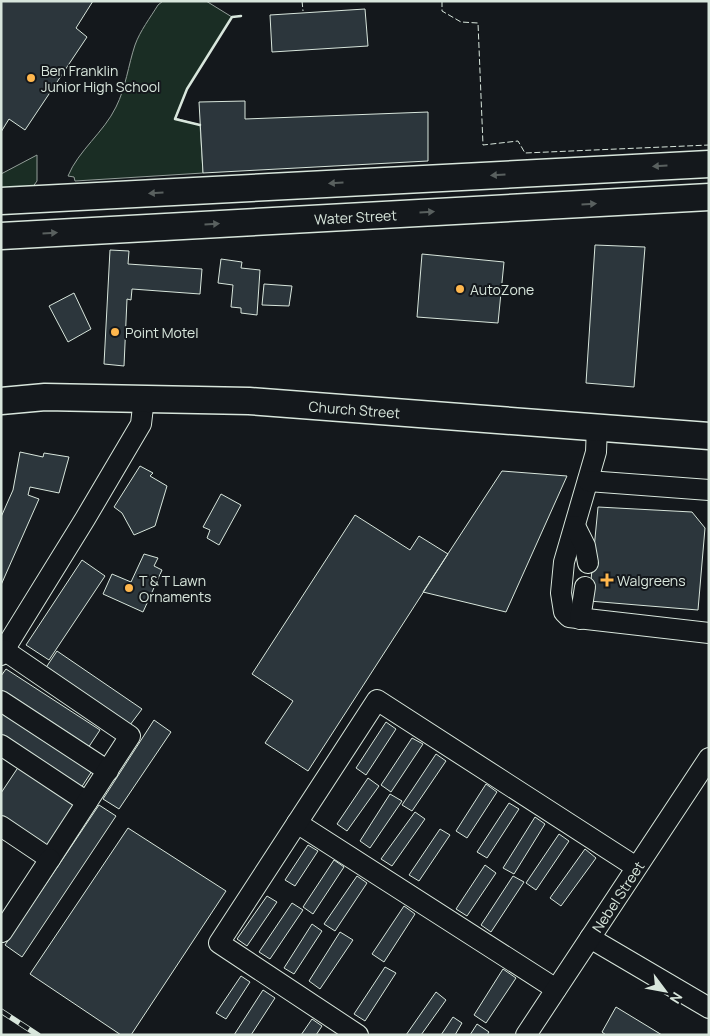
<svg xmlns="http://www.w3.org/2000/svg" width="710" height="1036" font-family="Manrope,sans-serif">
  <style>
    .green { fill: #1a2d24; stroke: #939e99 }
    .building { fill: #2c363c; stroke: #d8e6dc }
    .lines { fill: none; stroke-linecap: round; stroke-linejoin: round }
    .minor-casing { stroke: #d8e6dc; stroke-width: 22 }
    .major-casing { stroke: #d8e6dc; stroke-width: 29 }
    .minor { stroke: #14181c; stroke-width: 20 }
    .major { stroke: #14181c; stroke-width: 26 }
    .rail-casing { stroke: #d8e6dc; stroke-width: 5.5 }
    .rail { stroke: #14181c; stroke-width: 4; stroke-dasharray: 11; stroke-linecap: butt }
    .fence { stroke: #d8e6dc; stroke-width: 1; stroke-dasharray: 6 2.5; stroke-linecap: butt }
    .wall { stroke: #d8e6dc; stroke-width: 2.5 }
    .oneway { fill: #59605f }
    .poi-dot { fill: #ffb74d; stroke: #14181c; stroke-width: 2 }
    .labels { text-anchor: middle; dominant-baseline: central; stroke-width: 4; stroke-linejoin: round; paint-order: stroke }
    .poi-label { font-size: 14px; fill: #d8e6dc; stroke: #14181c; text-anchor: start }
    .street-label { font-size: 14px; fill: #d8e6dc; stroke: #14181c }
  </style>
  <rect width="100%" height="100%" fill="#14181c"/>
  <!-- green -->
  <path class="green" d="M163 1H206L232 17 187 89 175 118 200 125 203 173 75 181 74 177 68 176C78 151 104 132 116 107 126 87 128 66 135 45 140 31 150 18 158 5Z
    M37 155V181L32 188 1 191V174Z"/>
  <!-- building -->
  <path class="building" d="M1 1H93L76 28 87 37 25 130 9 119 1 132Z
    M365 9 368 46 272 52 270 15Z
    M245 101V119L428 112V161L203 173 199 102Z
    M595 245 645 247 634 387 586 383Z
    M110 250 129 251 128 264 202 269 200 294 132 289 131 300 127 299 124 366 104 364Z
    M422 254 504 262 498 323 417 317Z
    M221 259 242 262 241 268 260 270 257 315 241 313V308L231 307 233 285 218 283Z
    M264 284 292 286 289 306 262 305Z
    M74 293 91 329 68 342 49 306Z
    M20 452 43 457 44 453 69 457 59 493 30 487 28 495 39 499 1 585V517L13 490Z
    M140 466 153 473 150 476 167 486 155 526 134 535 122 513 114 507Z
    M502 471 567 476 506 612 423 592Z
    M221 494 241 505 219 545 207 538 210 530 203 527Z
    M598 507 692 512 705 528 698 610 589 601Z
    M355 515 410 550 419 536 448 554 308 771 265 743 293 701 252 674Z
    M144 554 158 558 154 566 162 570 143 612 103 594 112 574 131 582Z
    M82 560 105 576 49 660 26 645Z
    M57 651 142 709 130 725 45 669Z
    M6 669 100 730 88 748 1 690V676Z
    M1 710 92 771 81 788 1 735Z
    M154 720 171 732 119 809 103 799Z
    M386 722 396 729 366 775 356 768Z
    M412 738 423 744 391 792 381 785Z
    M436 754 446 761 412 811 402 805Z
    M19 766 75 803 47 846 1 816V793Z
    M368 778 379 786 347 831 337 824Z
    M486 784 497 792 467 838 456 831Z
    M390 794 402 801 370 848 360 841Z
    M509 803 519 809 487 858 477 852Z
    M99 805 116 816 22 957 5 945Z
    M415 812 425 819 392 866 381 859Z
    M535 817 545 824 514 874 503 868Z
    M128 828 226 891 131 1035H121L30 974Z
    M440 829 450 835 419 881 409 875Z
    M559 834 569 841 536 890 526 883Z
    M308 845 318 851 295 886 285 880Z
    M585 849 596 858 561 906 550 898Z
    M334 860 344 867 313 914 303 907Z
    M485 865 496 873 467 916 456 909Z
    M357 876 367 883 335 931 324 924Z
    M513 876 524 882 491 932 481 925Z
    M267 896 277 902 247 946 237 939Z
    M292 903 303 910 270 959 259 952Z
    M404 906 415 914 384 962 372 954Z
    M312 924 322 931 294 974 284 968Z
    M340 932 353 940 320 989 309 981Z
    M385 967 396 973 365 1021 354 1014Z
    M503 969 516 978 486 1023 474 1015Z
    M241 976 250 982 226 1019 216 1013Z
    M263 990 275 998 251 1035H234Z
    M436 992 446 1000 421 1035H406Z
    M616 1007 662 1035H606L602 1032Z
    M453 1017 462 1023 455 1035H441Z
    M312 1019 322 1026 316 1035H301Z
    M477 1024 489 1032 487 1035H470Z"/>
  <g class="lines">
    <!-- minor casing -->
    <g class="minor-casing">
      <g id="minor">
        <path d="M597 427 596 452 564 562 561 593 564 612 569 617 709 633"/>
        <path d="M588 481 709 490"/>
        <path d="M575 526 585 546 588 563"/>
        <path d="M580 619 585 587"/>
        <path d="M1 655 85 519 141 424 144 398"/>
        <path d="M1 701 108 771"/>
        <path d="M1 745 87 802"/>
        <path d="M297 823 556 989"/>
        <path d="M1 826 50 859 130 736 4 650"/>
        <path d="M2 932 50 859"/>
        <path d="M590 938 709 1008"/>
        <path d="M358 1035 219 943 377 700 636 867"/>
        <path id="s1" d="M526 1035 709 758"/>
      </g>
    </g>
    <!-- major casing -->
    <g class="major-casing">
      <g id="major">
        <path d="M1 201 709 164"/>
        <path id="s2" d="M1 236 709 197"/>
        <path id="s3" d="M1 401 45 397 249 401 709 436"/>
      </g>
    </g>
    <!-- minor -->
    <use href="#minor" class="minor"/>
    <!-- major -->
    <use href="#major" class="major"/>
    <!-- rail casing -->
    <g class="rail-casing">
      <path id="rail" d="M1 1011 38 1035"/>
    </g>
    <!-- rail -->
    <use href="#rail" class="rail"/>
    <!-- fence -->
    <path class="fence" d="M302 1 303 11
      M442 1V11L461 22 478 23 483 145 518 141 525 153 709 145"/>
    <!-- wall -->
    <path class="wall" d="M200 125 175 119 187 89 232 17 241 16"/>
  </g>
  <!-- one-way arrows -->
  <defs><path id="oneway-solid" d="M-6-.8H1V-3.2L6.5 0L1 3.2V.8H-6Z" transform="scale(1.25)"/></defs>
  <g class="oneway">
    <use href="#oneway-solid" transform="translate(660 166) rotate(177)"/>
    <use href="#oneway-solid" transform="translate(498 175) rotate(177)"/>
    <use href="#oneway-solid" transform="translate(336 183) rotate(177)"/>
    <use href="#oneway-solid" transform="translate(156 193) rotate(177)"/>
    <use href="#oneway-solid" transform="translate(589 204) rotate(-3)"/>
    <use href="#oneway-solid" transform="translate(427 212) rotate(-3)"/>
    <use href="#oneway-solid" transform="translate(212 224) rotate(-3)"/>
    <use href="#oneway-solid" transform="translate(50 233) rotate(-3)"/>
  </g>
  <!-- markers -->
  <g class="poi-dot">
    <circle cx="31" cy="78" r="5"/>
    <circle cx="460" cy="289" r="5"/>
    <circle cx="115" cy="332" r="5"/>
    <path d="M604.5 572.5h5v5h5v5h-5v5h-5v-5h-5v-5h5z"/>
    <circle cx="129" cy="588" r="5"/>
  </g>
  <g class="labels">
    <!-- poi labels -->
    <g class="poi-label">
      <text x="41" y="70">Ben Franklin<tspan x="41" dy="16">Junior High School</tspan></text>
      <text x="470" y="289">AutoZone</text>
      <text x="125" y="332">Point Motel</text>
      <text x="139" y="580">T &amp; T Lawn<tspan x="139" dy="16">Ornaments</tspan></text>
      <text x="617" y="580">Walgreens</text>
    </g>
    <!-- street labels -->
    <g class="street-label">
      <text stroke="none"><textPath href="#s2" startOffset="355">Water Street</textPath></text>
      <text stroke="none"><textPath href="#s3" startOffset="354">Church Street</textPath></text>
      <text stroke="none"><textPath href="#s1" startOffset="166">Nebel Street</textPath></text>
    </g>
  </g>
  <!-- border -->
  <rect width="710" height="1036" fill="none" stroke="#d8e6dc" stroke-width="5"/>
  <!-- north arrow -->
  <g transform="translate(665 991) rotate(122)" stroke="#14181c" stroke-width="4" paint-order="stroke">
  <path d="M0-4L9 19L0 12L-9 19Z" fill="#d8e6dc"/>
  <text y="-8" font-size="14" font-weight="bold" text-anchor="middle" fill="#d8e6dc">N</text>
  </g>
</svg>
